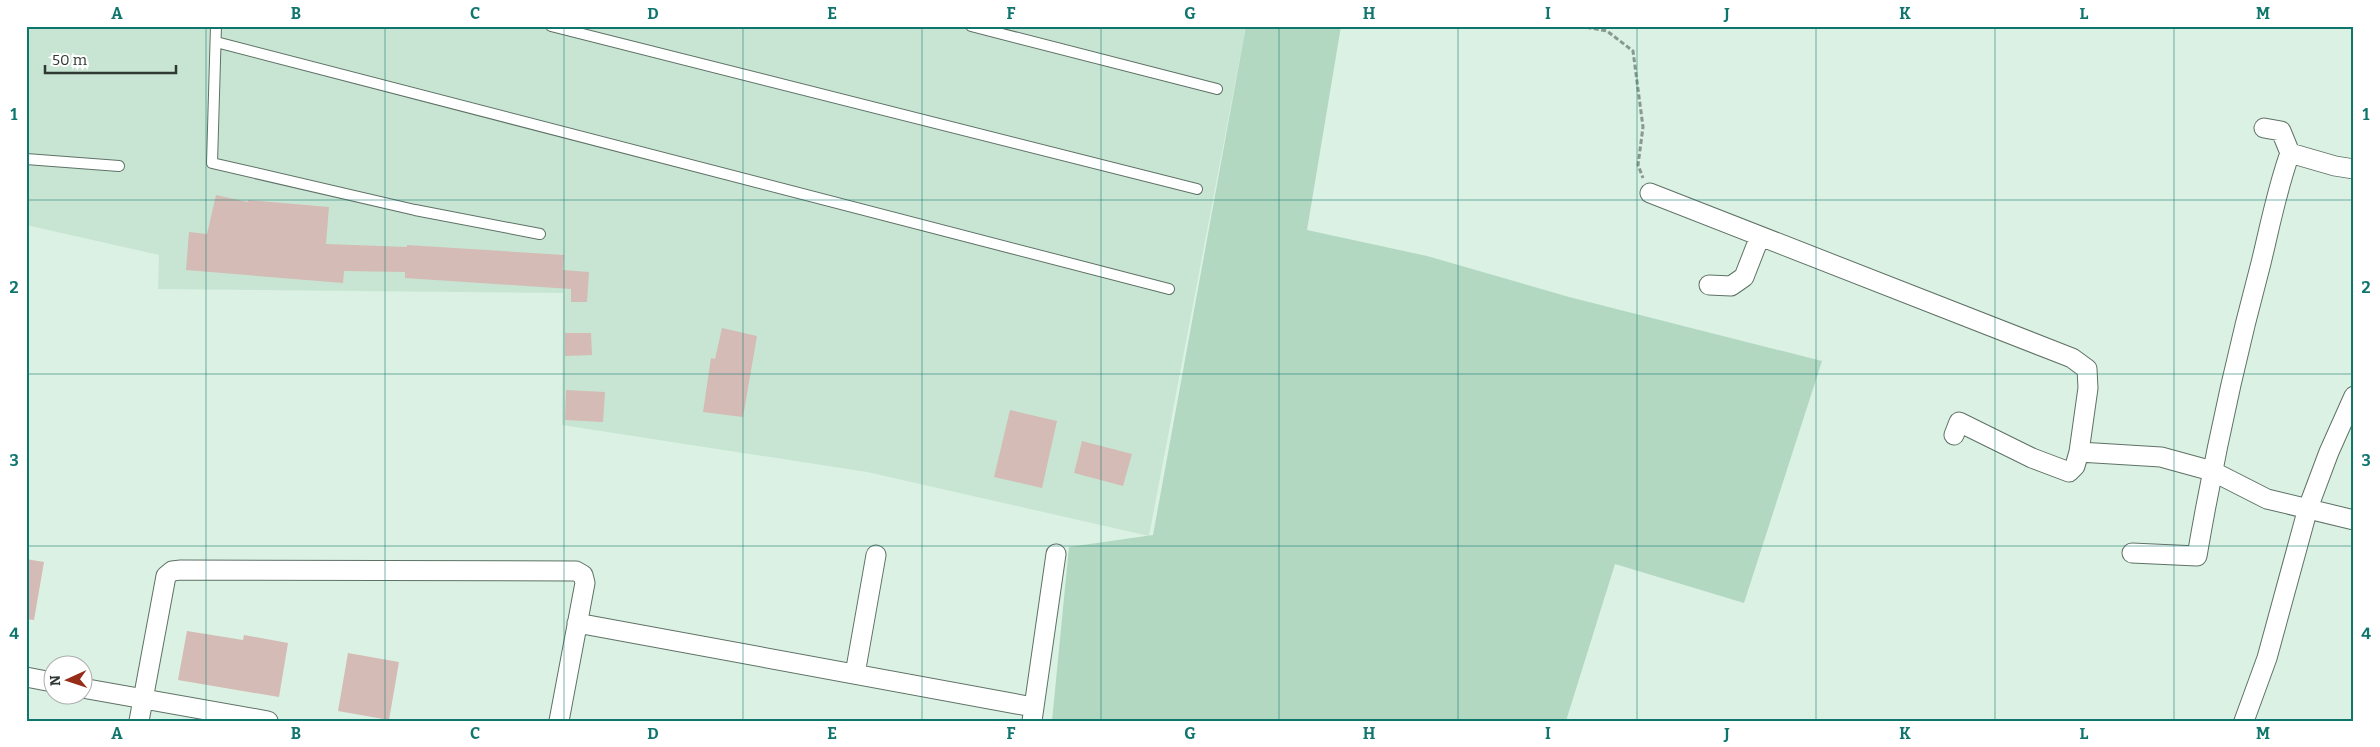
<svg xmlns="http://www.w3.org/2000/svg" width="2380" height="747" font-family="Bitter,serif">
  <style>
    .built { fill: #c8e5d3 }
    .green { fill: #b2d8c1 }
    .building { fill: #d4bbb5 }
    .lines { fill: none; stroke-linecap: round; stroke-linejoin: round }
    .lane-casing { stroke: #5e7266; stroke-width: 12 }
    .street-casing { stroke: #5e7266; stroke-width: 21 }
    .path { stroke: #89998f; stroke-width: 3; stroke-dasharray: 5 2.5; stroke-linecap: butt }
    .lane { stroke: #fff; stroke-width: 10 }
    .street { stroke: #fff; stroke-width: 19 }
    .grid { fill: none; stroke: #0f766e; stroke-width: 1; stroke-opacity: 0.55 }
    .neatline { fill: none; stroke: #0f766e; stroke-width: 2 }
    .grid-label { font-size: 16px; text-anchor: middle; font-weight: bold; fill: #0f766e }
  </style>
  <rect width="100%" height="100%" fill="#dbf1e3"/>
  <!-- built -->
  <path class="built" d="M26 26H1246L1149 536 867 472 562 425 563 293 158 289 159 255 26 225Z"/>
  <!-- green -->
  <path class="green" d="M1246 26H1341L1307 230 1427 256 1569 297 1822 361 1744 603 1615 564 1566 721H1052L1069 547 1153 535Z"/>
  <!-- building -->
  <path class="building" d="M216 195 248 202V200L329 207 326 244 407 247V245L564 255 563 270 589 272 587 302H571V289L405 278V272L344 271 343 283 186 270 189 232 207 234Z
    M722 328 757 336 743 417 703 412 711 358 715 359Z
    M565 333H591L592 355 565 356Z
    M566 390 605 392 603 422 565 420Z
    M1010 410 1057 421 1042 488 994 477Z
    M1082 441 1132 454 1123 486 1074 473Z
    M26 559 44 562 34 620 26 619Z
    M187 631 243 640 244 635 288 643 279 697 178 680Z
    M348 653 399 662 389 720 338 711Z"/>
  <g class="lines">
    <!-- lane casing -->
    <g class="lane-casing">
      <path id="lane" d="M216 26 212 163 415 210 540 234
        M551 26 1197 189
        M971 26 1217 89
        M216 42 1169 289
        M26 159 119 166"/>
    </g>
    <!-- street casing -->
    <g class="street-casing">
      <path id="street" d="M2264 128 2281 131 2290 153
        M1650 193 2072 358 2087 369 2088 388 2079 452 2161 457 2212 471 2267 499 2354 520
        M1709 285 1731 286 1744 277 1760 236
        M1954 435 1959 422 2032 458 2069 472 2075 466 2079 452
        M2132 553 2197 556C2214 457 2235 360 2261 263 2270 226 2277 189 2290 153L2335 166 2354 169
        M577 623 1033 707
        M855 674 876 555
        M26 677 52 682
        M82 688 268 721
        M139 721 166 576 172 571 181 570 576 571 583 575 585 583 559 721
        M1032 721 1056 554
        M2244 721 2267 658 2308 508 2329 452 2354 396"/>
    </g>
    <!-- path -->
    <path class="path" d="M1579 26 1607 31 1633 51 1643 127 1638 165 1643 178"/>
    <!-- lane -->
    <use href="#lane" class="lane"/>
    <!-- street -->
    <use href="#street" class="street"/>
  </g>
  <!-- grid -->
  <path class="grid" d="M206 26V721M385 26V721M564 26V721M743 26V721M922 26V721M1101 26V721M1279 26V721M1458 26V721M1637 26V721M1816 26V721M1995 26V721M2174 26V721M26 200H2354M26 374H2354M26 546H2354"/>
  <!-- border -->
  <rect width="2380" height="747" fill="none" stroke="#ffffff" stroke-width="55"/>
  <!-- north arrow -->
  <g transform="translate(68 680) rotate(267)"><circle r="24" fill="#ffffff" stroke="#acafad"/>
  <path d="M0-4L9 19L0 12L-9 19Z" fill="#962d18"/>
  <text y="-8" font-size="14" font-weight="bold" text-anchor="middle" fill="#2f3832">N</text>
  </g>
  <!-- scale -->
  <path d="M45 65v8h131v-8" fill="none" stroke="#2f3832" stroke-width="2.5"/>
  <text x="52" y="65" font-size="15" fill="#2f3832" stroke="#ffffff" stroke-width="4" paint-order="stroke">50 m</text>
  <rect x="28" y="28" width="2324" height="692" class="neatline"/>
  <g class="grid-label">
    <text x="117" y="19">A</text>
    <text x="296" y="19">B</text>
    <text x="475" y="19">C</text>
    <text x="653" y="19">D</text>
    <text x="832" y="19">E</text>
    <text x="1011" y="19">F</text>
    <text x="1190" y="19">G</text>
    <text x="1369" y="19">H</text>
    <text x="1548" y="19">I</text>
    <text x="1727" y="19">J</text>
    <text x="1905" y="19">K</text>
    <text x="2084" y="19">L</text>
    <text x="2263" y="19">M</text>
    <text x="14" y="120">1</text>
    <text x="2366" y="120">1</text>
    <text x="14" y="293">2</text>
    <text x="2366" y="293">2</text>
    <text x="14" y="466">3</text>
    <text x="2366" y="466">3</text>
    <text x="14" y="639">4</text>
    <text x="2366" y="639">4</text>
    <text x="117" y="739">A</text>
    <text x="296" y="739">B</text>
    <text x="475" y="739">C</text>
    <text x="653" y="739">D</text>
    <text x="832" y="739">E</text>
    <text x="1011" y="739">F</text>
    <text x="1190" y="739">G</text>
    <text x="1369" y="739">H</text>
    <text x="1548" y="739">I</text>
    <text x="1727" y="739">J</text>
    <text x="1905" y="739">K</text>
    <text x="2084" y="739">L</text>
    <text x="2263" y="739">M</text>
  </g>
</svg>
